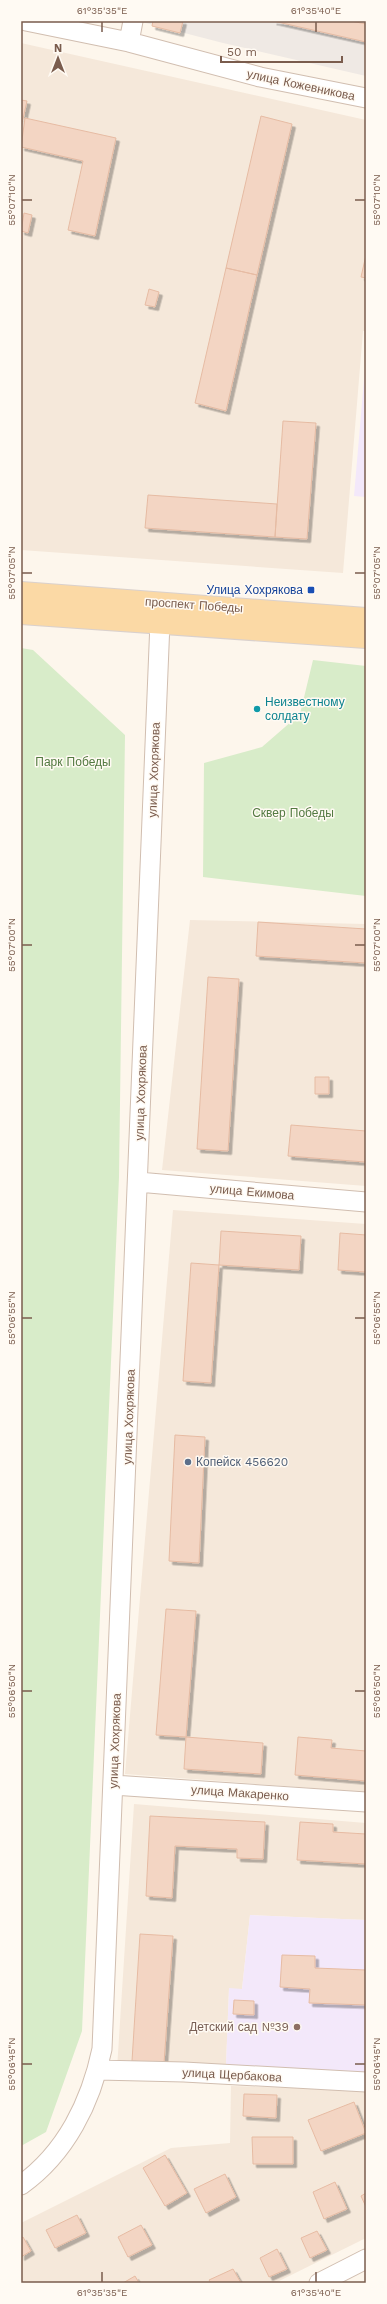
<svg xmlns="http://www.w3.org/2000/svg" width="387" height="2304" font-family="'Work Sans',sans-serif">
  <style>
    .residential { fill: #f5e8da }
    .industrial { fill: #efe9e4 }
    .education { fill: #f3e8fa }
    .green { fill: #d8ecc9 }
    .building { fill: #f3d5c3; stroke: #e6bba3; filter: url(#shadow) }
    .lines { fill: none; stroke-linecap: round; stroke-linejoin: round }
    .minor-casing { stroke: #d1beb0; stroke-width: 21 }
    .major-casing { stroke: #dad1cd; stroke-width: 24 }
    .minor { stroke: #fff; stroke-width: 19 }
    .major { stroke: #fbd9a5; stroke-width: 22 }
    .ticks { fill: none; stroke: #7a5c4d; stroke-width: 1.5 }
    .transit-dot { fill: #1a4fb4; stroke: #fffaf3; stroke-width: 1.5 }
    .culture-dot { fill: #0f9aa8; stroke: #fffaf3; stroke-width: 1.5 }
    .service-dot { fill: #5c6f8a; stroke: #fffaf3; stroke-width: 1.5 }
    .education-dot { fill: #8d6e63; stroke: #fffaf3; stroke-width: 1.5 }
    .labels { text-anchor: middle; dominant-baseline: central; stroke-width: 3; stroke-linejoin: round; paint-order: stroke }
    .street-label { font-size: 12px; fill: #7a5c4d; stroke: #fffaf3 }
    .transit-label { font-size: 12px; fill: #164399; stroke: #fffaf3; text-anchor: end }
    .culture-label { font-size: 12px; fill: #0d838f; stroke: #fffaf3; text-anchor: start }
    .park-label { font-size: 12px; fill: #537a41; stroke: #fffaf3 }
    .service-label { font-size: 12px; fill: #4e5e75; stroke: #fffaf3; text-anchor: start }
    .education-label { font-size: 12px; fill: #785e54; stroke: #fffaf3; text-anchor: end }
    .neatline { fill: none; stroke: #7a5c4d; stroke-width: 1.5 }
    .ticks-label { font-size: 10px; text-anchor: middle; fill: #7a5c4d }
  </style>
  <defs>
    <filter id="shadow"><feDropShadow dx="3.5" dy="3.5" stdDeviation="0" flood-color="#0004"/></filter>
  </defs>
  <rect width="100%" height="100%" fill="#fdf6ec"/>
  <!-- residential -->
  <path class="residential" d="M21 43 366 120V331H363L343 573 21 550Z
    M190 920 366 924V1186L162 1170Z
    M173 1210 366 1224V1792L125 1774Z
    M134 1804 366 1823V1920L250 1915 242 1989H229L226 2065 117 2069Z
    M231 2086 366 2090V2238L275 2283H21V2223L171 2148 230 2143Z"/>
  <!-- industrial -->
  <path class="industrial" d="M138 21H366V76L223 43Z"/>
  <!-- education -->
  <path class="education" d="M366 356V497L354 496Z
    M250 1915 366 1920V2074L226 2065 229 1988 242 1989Z"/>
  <!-- green -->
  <path class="green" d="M21 648 33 650 125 735 119 1177 82 2031 46 2132 21 2146Z
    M313 660 366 666V896L203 877 204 763 262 747 300 714Z"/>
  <!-- building -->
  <path class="building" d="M153 21H183L180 33 152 26Z
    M273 21H351L366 24V42Z
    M21 100 27 101 21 128Z
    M261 116 292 124 257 275 226 268Z
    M25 118 116 138 95 236 68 230 83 161 21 147Z
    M24 213 32 215 28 233 21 231Z
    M366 255V278L361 277Z
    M226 268 257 275 226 411 195 403Z
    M149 289 159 292 155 307 145 305Z
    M283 421 316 423 307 539 275 537Z
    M148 495 277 504 275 537 145 528Z
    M258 922 366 929V963L256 956Z
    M208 977 239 979 228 1151 197 1149Z
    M315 1077H329V1094H315Z
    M291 1125 366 1131 365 1162 288 1156Z
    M221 1231 301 1236 299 1270 219 1265Z
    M340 1233 366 1235V1272L338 1270Z
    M191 1263 219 1265 211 1383 183 1381Z
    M175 1435 205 1437 199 1563 169 1561Z
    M166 1609 196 1611 186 1737 156 1735Z
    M186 1737 263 1743 261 1774 184 1769Z
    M298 1737 332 1740 331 1748 366 1751V1781L295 1775Z
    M150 1816 265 1822 263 1859 237 1858V1849L175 1846 172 1898 146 1896Z
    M300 1822 333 1824V1832L366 1834V1864L297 1860Z
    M140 1934 173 1936 164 2063 132 2061Z
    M282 1955 315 1956V1968L366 1970V2005L309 2003 310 1989 280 1987Z
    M234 2000 254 2001V2015L233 2014Z
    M244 2094 277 2095 276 2118 243 2116Z
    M354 2102 366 2133 321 2151 308 2120Z
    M252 2137H293V2164H253Z
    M165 2155 187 2193 165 2206 143 2168Z
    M225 2174 236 2197 206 2213 194 2189Z
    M335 2182 347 2209 324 2219 313 2192Z
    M366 2193V2207L361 2196Z
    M77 2215 86 2233 55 2248 46 2230Z
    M141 2225 152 2245 128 2257 118 2237Z
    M317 2231 327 2250 310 2258 301 2238Z
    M23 2237 31 2251 21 2257V2238Z
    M277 2249 287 2269 269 2277 260 2258Z
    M233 2269 241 2283H211L209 2280Z
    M135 2276 139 2283H123Z"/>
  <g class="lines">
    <!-- minor casing -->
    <g class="minor-casing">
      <path id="minor" d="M26 21 129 42 260 77 366 98
        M129 42 133 21
        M138 1182 366 1202
        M113 1785 366 1802
        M98 2070 184 2072 366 2082
        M21 2185C66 2153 91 2102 102 2049L160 622
        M319 2283 366 2259"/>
    </g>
    <!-- major casing -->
    <g class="major-casing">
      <path id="major" d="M21 593 366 619
        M21 613 366 637"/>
    </g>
    <!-- minor -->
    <use href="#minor" class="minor"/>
    <!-- major -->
    <use href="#major" class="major"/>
  </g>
  <!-- ticks -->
  <path class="ticks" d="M102 22V32M316 22V32M22 200H32M355 200H365M22 573H32M355 573H365M22 945H32M355 945H365M22 1318H32M355 1318H365M22 1691H32M355 1691H365M22 2064H32M355 2064H365M102 2272V2282M316 2272V2282"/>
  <!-- markers -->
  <rect class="transit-dot" x="307" y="586" width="8" height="8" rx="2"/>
  <circle class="culture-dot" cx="257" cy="709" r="4"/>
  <circle class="service-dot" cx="188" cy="1462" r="4"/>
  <circle class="education-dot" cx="297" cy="2027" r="4"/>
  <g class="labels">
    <!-- street labels -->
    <g class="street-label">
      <text transform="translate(301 85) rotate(12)">улица Кожевникова</text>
      <text transform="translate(194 605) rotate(4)">проспект Победы</text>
      <text transform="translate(154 770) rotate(-88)">улица Хохрякова</text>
      <text transform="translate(141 1093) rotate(-88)">улица Хохрякова</text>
      <text transform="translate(252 1192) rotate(5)">улица Екимова</text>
      <text transform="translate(129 1417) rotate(-88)">улица Хохрякова</text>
      <text transform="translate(115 1741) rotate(-88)">улица Хохрякова</text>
      <text transform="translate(240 1793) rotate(4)">улица Макаренко</text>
      <text transform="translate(232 2075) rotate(3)">улица Щербакова</text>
    </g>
    <!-- transit labels -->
    <g class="transit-label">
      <text x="303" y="590">Улица Хохрякова</text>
    </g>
    <!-- culture labels -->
    <g class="culture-label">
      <text x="265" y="702">Неизвестному<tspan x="265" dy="14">солдату</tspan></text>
    </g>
    <!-- park labels -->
    <g class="park-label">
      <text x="73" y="762">Парк Победы</text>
      <text x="293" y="813">Сквер Победы</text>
    </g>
    <!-- service labels -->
    <g class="service-label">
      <text x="196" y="1462">Копейск 456620</text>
    </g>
    <!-- education labels -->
    <g class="education-label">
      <text x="289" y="2027">Детский сад №39</text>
    </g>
  </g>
  <!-- border -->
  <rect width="387" height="2304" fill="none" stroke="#fffaf3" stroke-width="44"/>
  <!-- north arrow -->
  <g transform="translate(58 58)" stroke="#fffaf3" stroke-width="3" paint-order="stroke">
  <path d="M0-3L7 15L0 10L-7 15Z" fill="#7a5c4d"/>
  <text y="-6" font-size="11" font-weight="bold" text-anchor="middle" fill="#7a5c4d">N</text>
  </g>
  <!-- scale -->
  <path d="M221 56v6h121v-6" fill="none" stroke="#7a5c4d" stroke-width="2"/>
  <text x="227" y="56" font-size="12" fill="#7a5c4d" stroke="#fffaf3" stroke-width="3" paint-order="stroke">50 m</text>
  <rect x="22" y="22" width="343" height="2260" class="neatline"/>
  <g class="ticks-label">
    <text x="102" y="14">61°35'35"E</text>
    <text x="316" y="14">61°35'40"E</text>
    <text transform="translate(11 200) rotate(-90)" y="4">55°07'10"N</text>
    <text transform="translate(376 200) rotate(-90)" y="4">55°07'10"N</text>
    <text transform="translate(11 573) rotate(-90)" y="4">55°07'05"N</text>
    <text transform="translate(376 573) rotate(-90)" y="4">55°07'05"N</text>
    <text transform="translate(11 945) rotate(-90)" y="4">55°07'00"N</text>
    <text transform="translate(376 945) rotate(-90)" y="4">55°07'00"N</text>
    <text transform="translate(11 1318) rotate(-90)" y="4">55°06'55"N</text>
    <text transform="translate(376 1318) rotate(-90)" y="4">55°06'55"N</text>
    <text transform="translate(11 1691) rotate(-90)" y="4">55°06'50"N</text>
    <text transform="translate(376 1691) rotate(-90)" y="4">55°06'50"N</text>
    <text transform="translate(11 2064) rotate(-90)" y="4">55°06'45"N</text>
    <text transform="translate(376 2064) rotate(-90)" y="4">55°06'45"N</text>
    <text x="102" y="2296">61°35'35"E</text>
    <text x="316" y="2296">61°35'40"E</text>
  </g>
</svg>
